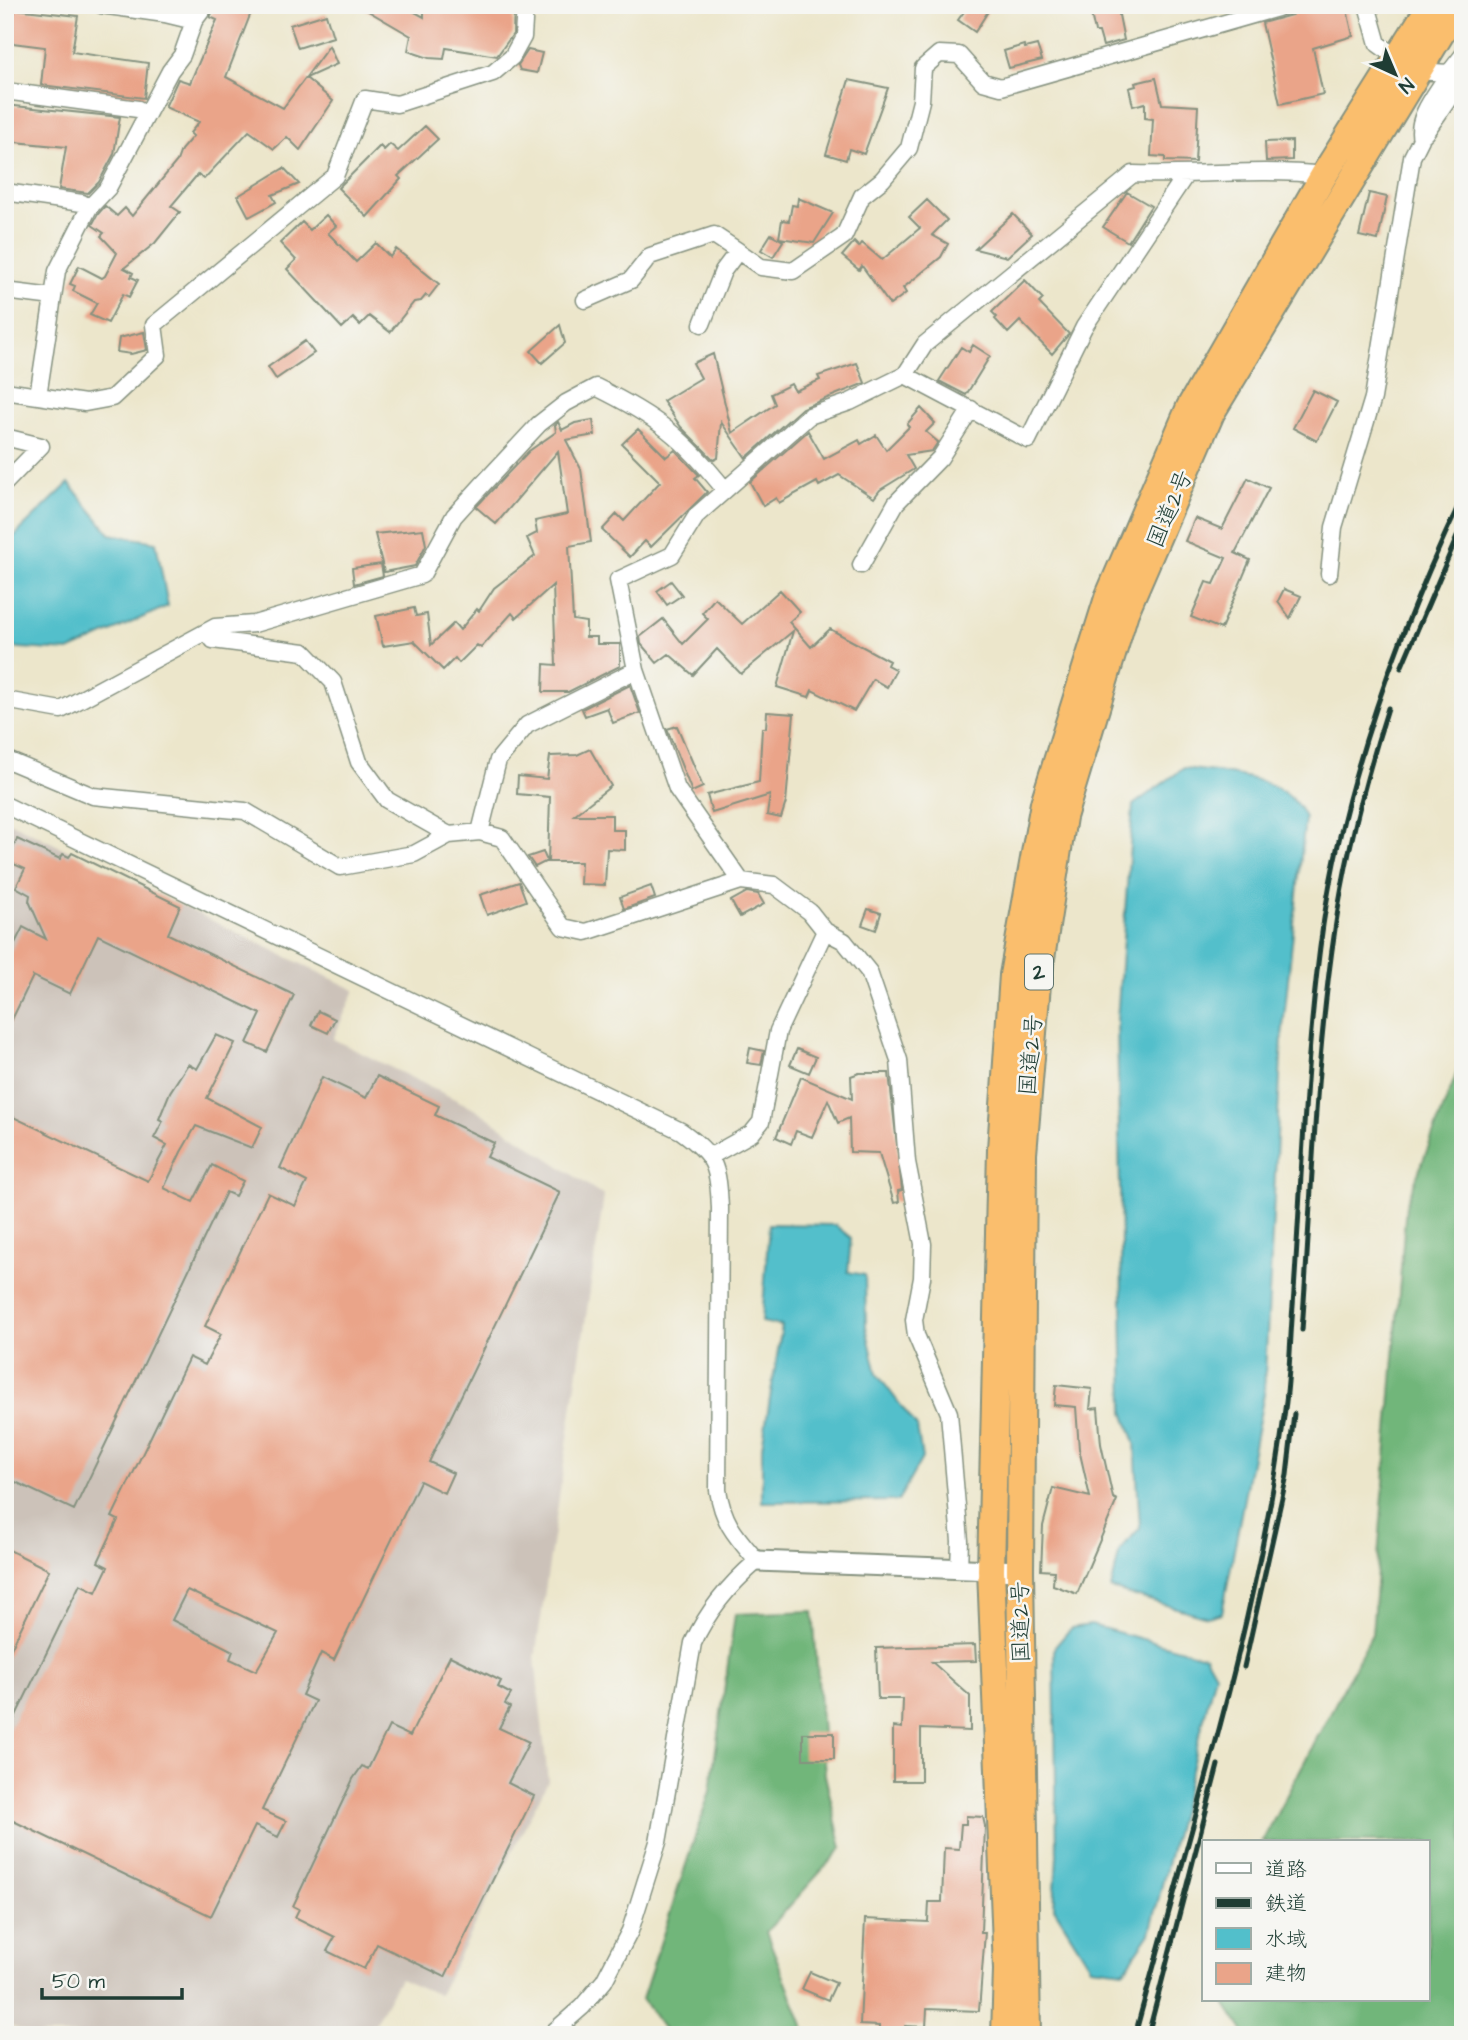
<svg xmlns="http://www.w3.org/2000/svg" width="1468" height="2040" font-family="'Architects Daughter','Klee One',sans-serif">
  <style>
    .industrial { fill: #ccc2b9 }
    .forest { fill: #71b67a; stroke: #487a57; stroke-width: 2 }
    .water { fill: #52bfcb; stroke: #387e80; stroke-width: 2 }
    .building { fill: #eaa489; fill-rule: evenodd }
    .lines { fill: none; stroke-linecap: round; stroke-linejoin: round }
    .minor-casing { stroke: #869280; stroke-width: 19 }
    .tertiary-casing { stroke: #869280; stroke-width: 23 }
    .trunk-casing { stroke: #869280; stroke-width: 30 }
    .minor { stroke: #fff; stroke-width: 16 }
    .tertiary { stroke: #fff; stroke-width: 19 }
    .trunk { stroke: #fabe6d; stroke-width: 26 }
    .rail { stroke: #1f3d34; stroke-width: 5 }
    .labels { text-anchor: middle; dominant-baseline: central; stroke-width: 5; stroke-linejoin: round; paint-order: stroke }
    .shield { fill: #f6f6f2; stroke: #60746d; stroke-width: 2 }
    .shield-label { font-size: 21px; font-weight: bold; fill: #1f3d34 }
    .street-label { font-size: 23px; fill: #1f3d34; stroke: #f6f6f2 }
  </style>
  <rect width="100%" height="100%" fill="#f6f6f2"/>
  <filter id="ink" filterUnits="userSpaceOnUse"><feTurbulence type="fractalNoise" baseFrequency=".0143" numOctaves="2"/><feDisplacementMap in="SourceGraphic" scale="14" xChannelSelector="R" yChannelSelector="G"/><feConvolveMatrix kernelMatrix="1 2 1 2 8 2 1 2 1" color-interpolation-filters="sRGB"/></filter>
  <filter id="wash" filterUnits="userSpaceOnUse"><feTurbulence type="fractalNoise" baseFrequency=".00686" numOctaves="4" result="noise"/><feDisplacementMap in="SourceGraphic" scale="28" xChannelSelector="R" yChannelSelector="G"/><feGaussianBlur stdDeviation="1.57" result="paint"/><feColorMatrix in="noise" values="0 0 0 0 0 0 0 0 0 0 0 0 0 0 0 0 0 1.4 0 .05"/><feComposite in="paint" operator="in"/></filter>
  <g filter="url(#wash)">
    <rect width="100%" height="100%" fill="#ece6cb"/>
    <!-- industrial -->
    <path class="industrial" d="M5 820 355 990 333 1039 477 1110 604 1196 535 1658 548 1781 439 1995 400 1978 368 2035H35L5 2024Z"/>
    <!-- forest -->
    <path class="forest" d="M1463 1057V2035H1246L1223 2000H1428V1842H1262L1372 1634 1406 1205Z
      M813 1611 825 1775 842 1848 766 1932 807 2035H668L642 1999 710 1791 735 1614Z"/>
    <!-- water -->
    <path class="water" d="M69 483 110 534 156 542 168 606 69 651 5 647V545Z
      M1184 768C1224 774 1287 774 1305 818L1282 1037 1264 1394 1222 1613 1207 1617 1111 1589 1120 1550 1140 1528 1135 1443 1124 1412 1117 1020 1133 805Z
      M769 1224 835 1225 851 1238 848 1272 865 1275 866 1327 877 1374 917 1427 922 1458 898 1501 762 1502V1447L782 1326 762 1322Z
      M1091 1625 1205 1656 1215 1674 1150 1933 1124 1971 1091 1967 1054 1908 1057 1855 1054 1648 1071 1628Z"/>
    <g id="blocks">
      <!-- building -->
      <path class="building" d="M216 5H254L226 77 283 108 329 46 337 64 306 78 333 101 300 150 287 137 274 149 249 131 204 179 198 174 171 206 180 212 155 243 124 268 133 273 131 277 138 280 129 297 123 294 108 323 90 315 97 303 73 291 75 286 70 284 79 266 102 278 105 276 117 253 101 236 104 233 92 225 98 214 105 206 117 216 125 208 132 216 177 161 181 150 193 136 190 133 199 122 165 107 178 79 190 83 217 20 210 17Z
        M358 5H402L424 17V5H514L513 34 497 56 446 48 444 59 429 58 408 51 411 36Z
        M969 5H992L975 32 958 20Z
        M1089 5H1117L1124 40 1103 46 1099 32H1095Z
        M1298 5H1302L1303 12 1346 5 1353 36 1313 48 1323 94 1280 104 1262 23 1292 15Z
        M15 9 78 16 72 52 148 63 144 98 41 85 45 47 5 42V14L14 15Z
        M326 14 333 37 298 48 290 25Z
        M1024 45 1025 48 1037 45 1042 60 1009 68 1004 51Z
        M528 50 542 53 537 73 520 70 518 65Z
        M1156 78 1162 104 1198 106 1195 162 1165 161V157L1151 156 1153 119 1145 118V103L1133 106 1129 88 1136 86 1135 83Z
        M849 80 888 88 864 154 849 149 846 160 826 154Z
        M5 105 120 117 114 154 99 182 88 193 59 189 66 147 5 141Z
        M425 126 438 139 398 176 401 179 367 217 338 188 380 146 384 150 390 144 398 151Z
        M1292 141V160L1266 161 1265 142Z
        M284 168 299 184 272 195 276 202 249 217 238 196Z
        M1127 192 1151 206 1128 242 1103 227Z
        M1369 193 1387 197 1378 240 1359 236Z
        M798 198 833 213 814 243 779 238 782 220 789 221 792 205 797 206Z
        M927 200 947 220 932 235 948 244 941 257 903 288 906 293 890 305 862 266 859 270 842 256 854 242 859 247 862 243 882 260 920 228 909 217Z
        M1013 214 1032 234 1007 257 975 249Z
        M326 215 336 226 328 233 356 262 376 243 390 257 396 249 439 284 429 297 426 295 421 301 414 302 390 332 369 316 360 325 353 318 342 328 287 269 296 260 280 243 302 222 310 230Z
        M771 234 783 241 773 257 761 250Z
        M1025 280 1043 299 1039 303 1069 334 1052 354 1020 321 1008 333 995 319 997 317 992 312Z
        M560 325 565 343 542 363 531 351Z
        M144 332 147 350 131 354 117 352 119 338Z
        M305 341 314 353 276 379 268 367Z
        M973 345 990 356 966 395 939 381 961 347 969 352Z
        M713 354 732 433 775 404 771 394 791 384 795 391 820 380 818 376 857 363 865 383 802 408 746 458 721 422 718 458 714 460 681 427 663 401 701 378 693 363Z
        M1313 390 1337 402 1317 441 1293 428Z
        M921 408 935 423 926 432 938 442 932 451 906 455 914 469 880 490 874 498 839 475 819 486 817 482 779 503 776 498 763 506 750 482 808 431 824 459 859 440 861 444 876 435 886 450 909 427 907 424Z
        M593 420 595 435 566 440 581 469 591 542 569 546 573 620 586 622V637H597V644H620V666L568 692H543L544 664 556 665 553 585 516 618 512 613 481 648 477 645 459 663 455 658 443 670 414 641 383 646 376 616 414 608 416 616 427 614 431 645 454 623 460 630 477 609 479 611 494 588 535 556 527 538 537 533 535 521 567 514 558 451 496 524 476 507 529 451 556 432 555 425 558 422 562 430 575 423Z
        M638 429 666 457 675 450 699 475 695 478 707 492 651 547 645 541 630 557 602 530 617 514 624 521 660 482 622 444Z
        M1248 478 1269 488 1235 553 1250 560 1221 629 1191 617 1206 582 1214 584 1226 558 1185 541 1195 518 1222 529Z
        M423 529 426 545 415 566 384 572 375 534Z
        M381 564 383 576 354 584 352 568Z
        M671 581 682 595 667 605 657 591Z
        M1284 589 1301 596 1290 618 1278 601Z
        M780 590 800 612 789 622 811 647 830 629 889 661 887 665 896 670 887 687 873 679 854 711 812 690 809 697 777 687 793 631 741 674 717 649 693 675 669 654 657 663 641 644 640 637 663 619 683 644 708 619 702 613 715 598 742 624Z
        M630 685 640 713 613 723 607 708 585 716 582 709Z
        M767 712 794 714 786 802 781 818 767 815 770 795 712 813 707 795 759 782 762 728H766Z
        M677 726 703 787 692 792 667 729Z
        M590 749 611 786 574 815H612V830H625V850L607 849 605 885 580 884 581 862H548L550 797 517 794 518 776 547 779 550 756 577 755Z
        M17 839 60 859 63 854 69 857 72 853 180 906 168 934 294 995 267 1052 247 1043 261 1014 98 935 70 994 33 976 5 1034V963L23 927 46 939 29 901 30 895 16 887 25 869 7 861Z
        M543 852 547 861 535 867 528 857Z
        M519 882 526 901 487 915 480 895Z
        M651 886 655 898 624 909 620 897Z
        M747 892 758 894 764 904 740 917 731 901Z
        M868 909 881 913 876 930 862 925Z
        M318 1011 335 1019 328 1033 311 1025Z
        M216 1035 235 1043 207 1098 262 1127 252 1148 196 1126 181 1152 164 1188 193 1202 212 1165 243 1181 235 1196 226 1192 74 1510 5 1477V1113L148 1181 167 1145 154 1138 163 1121 159 1119 170 1092 188 1064 197 1069Z
        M750 1048 764 1051 761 1065 747 1063Z
        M797 1049 816 1057 809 1073 790 1065Z
        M859 1073H889L902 1190 898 1191 899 1202 894 1203 879 1153 850 1152 849 1118 838 1123 828 1100 812 1137 796 1131 791 1144 776 1137 801 1077 852 1099 851 1076Z
        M377 1076 439 1106 435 1115 494 1143 487 1157 560 1192 429 1462 453 1473 444 1493 420 1481 334 1660 321 1653 302 1695 315 1701 262 1810 286 1821 278 1837 255 1826 211 1916 5 1817V1738L80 1584 96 1592 108 1567 98 1562 118 1520 112 1517 189 1357 205 1365 221 1334 205 1326 268 1193 295 1206 307 1182 280 1168 322 1077 366 1098ZM187 1590 278 1633 256 1671 230 1659 233 1651 172 1620Z
        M1056 1385 1092 1389 1090 1409 1098 1408 1101 1444 1113 1498 1117 1500 1077 1594 1053 1585 1054 1571 1041 1570 1043 1526 1053 1488 1090 1497 1079 1449 1076 1407 1054 1405Z
        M5 1548 49 1570 5 1661Z
        M975 1645 976 1661 932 1662 970 1696V1731L921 1729V1781H893V1727L902 1728 903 1699H878L876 1648Z
        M450 1656 501 1681 498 1687 511 1694 505 1704 510 1707 499 1728 529 1742 508 1783 534 1796 445 1977 377 1944 364 1969 327 1951 335 1937 295 1917 299 1909 293 1906 353 1779 362 1766 368 1769 389 1726 410 1736Z
        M803 1733H834V1759H803Z
        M966 1816 983 1817 985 1826 981 1932H985L979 2011 927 2009 926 2027 905 2026 904 2035H879V2026L860 2025 865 1919 928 1922 929 1902H942L944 1848 959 1849 961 1824H966Z
        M810 1972 836 1983 828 2000 802 1989Z"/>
    </g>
  </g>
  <g filter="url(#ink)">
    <use href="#blocks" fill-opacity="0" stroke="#869280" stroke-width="2"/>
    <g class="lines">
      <!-- minor casing -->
      <g class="minor-casing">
        <path id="minor" d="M1367 5 1378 44 1416 71 1449 73 1463 55
          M194 21 206 5
          M5 91 138 109 147 114
          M1425 133 1463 78
          M5 192 82 203 89 208
          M5 291 53 297
          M585 300 631 280 650 256 714 235 738 251
          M702 324 723 271 738 251 761 267 793 271 844 236 862 196 882 180 909 148 921 101 923 68 939 54 959 55 983 82 1001 87 1288 5
          M905 375 1028 440 1084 327 1185 176
          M5 391 85 403 112 398 158 355 154 325 335 176 365 99 397 104 493 73 512 57 523 37 525 5
          M38 396 57 271 89 208 108 188 170 71 182 55 194 21 165 14 101 5
          M5 437 41 446 5 483
          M861 565 896 503 940 458 971 409
          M1329 574 1334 527 1373 398 1412 157 1421 139C1415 117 1438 92 1449 73
          M208 632 213 640 304 652 333 682 359 762 387 800 449 835
          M5 700 61 710 215 627 254 624 422 575 454 516 484 483 539 424 566 403 596 387C657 417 683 437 725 490
          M5 759 93 796 245 811 340 867 414 854 449 835 480 832 502 838 563 927 586 932 741 881 774 885 810 912 825 931 778 1031 761 1122 752 1133 711 1156
          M5 805 681 1131C716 1156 718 1166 720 1208L718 1490C723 1523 736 1536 757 1561 729 1585 708 1610 693 1643L658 1842 630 1931 604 1981 582 2007 550 2035
          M480 832 498 760 527 725 636 670
          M741 881 677 789 636 670 618 580 672 555 697 515 809 416 850 402 905 375 925 344 1133 174C1196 176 1260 168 1324 175
          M825 931 844 941 869 972 899 1060 907 1162 923 1244 922 1278 914 1320 916 1335 949 1413 960 1541 959 1569"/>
      </g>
      <!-- tertiary casing -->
      <g class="tertiary-casing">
        <path id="tertiary" d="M757 1561 1020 1571"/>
      </g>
      <!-- trunk casing -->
      <g class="trunk-casing">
        <path id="trunk" d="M1005 2035 1007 1970 991 1570 1001 1149 1013 975 1044 803 1108 598 1190 407 1324 175 1431 5
          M1027 2035 1020 1571 1023 1154 1037 984 1063 817 1125 612 1211 413 1458 5"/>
      </g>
      <!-- minor -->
      <use href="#minor" class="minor"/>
      <!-- tertiary -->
      <use href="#tertiary" class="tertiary"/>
      <!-- trunk -->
      <use href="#trunk" class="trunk"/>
      <!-- rail -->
      <path class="rail" d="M1401 668 1463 523
        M1302 1330C1312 1196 1315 1062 1335 929 1346 854 1365 780 1388 708
        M1244 1667 1287 1475 1294 1414
        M1135 2035C1190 1829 1258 1621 1285 1409 1290 1375 1290 1340 1293 1306 1302 1179 1305 1051 1323 925 1345 776 1398 632 1463 496
        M1148 2035 1218 1765"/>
    </g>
  </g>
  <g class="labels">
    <!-- shield labels -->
    <rect class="shield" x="1025" y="954.5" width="28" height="35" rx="5"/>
    <g class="shield-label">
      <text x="1039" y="972">2</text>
    </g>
    <!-- street labels -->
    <g class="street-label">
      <text transform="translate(1170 509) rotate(-67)">国道2号</text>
      <text transform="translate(1031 1055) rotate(-85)">国道2号</text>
      <text transform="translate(1021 1622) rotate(-91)">国道2号</text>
    </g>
  </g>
  <!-- margin -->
  <rect width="1468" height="2040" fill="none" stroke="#f6f6f2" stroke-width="28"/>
  <!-- legend -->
  <rect x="1202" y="1840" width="228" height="161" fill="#f6f6f2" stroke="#a0aca6" stroke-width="2"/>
  <rect x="1216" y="1863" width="35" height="10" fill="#ffffff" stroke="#a0aca6" stroke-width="2"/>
  <text x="1265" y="1876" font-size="21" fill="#1f3d34">道路</text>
  <rect x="1216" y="1898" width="35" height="10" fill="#1f3d34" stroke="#a0aca6" stroke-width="2"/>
  <text x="1265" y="1910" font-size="21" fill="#1f3d34">鉄道</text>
  <rect x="1216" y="1928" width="35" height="21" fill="#52bfcb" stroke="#a0aca6" stroke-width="2"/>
  <text x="1265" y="1946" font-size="21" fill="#1f3d34">水域</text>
  <rect x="1216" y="1963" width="35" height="21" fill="#eaa489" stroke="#a0aca6" stroke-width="2"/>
  <text x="1265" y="1980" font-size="21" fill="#1f3d34">建物</text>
  <!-- north arrow -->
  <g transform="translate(1395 74) rotate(136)" stroke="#f6f6f2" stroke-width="5" paint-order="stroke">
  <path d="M0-5L12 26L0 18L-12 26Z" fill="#1f3d34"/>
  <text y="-10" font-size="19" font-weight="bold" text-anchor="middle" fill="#1f3d34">N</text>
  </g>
  <!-- scale -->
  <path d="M42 1988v10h140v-10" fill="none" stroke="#1f3d34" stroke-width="3.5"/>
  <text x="52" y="1988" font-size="21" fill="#1f3d34" stroke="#f6f6f2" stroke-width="5" paint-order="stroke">50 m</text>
</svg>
